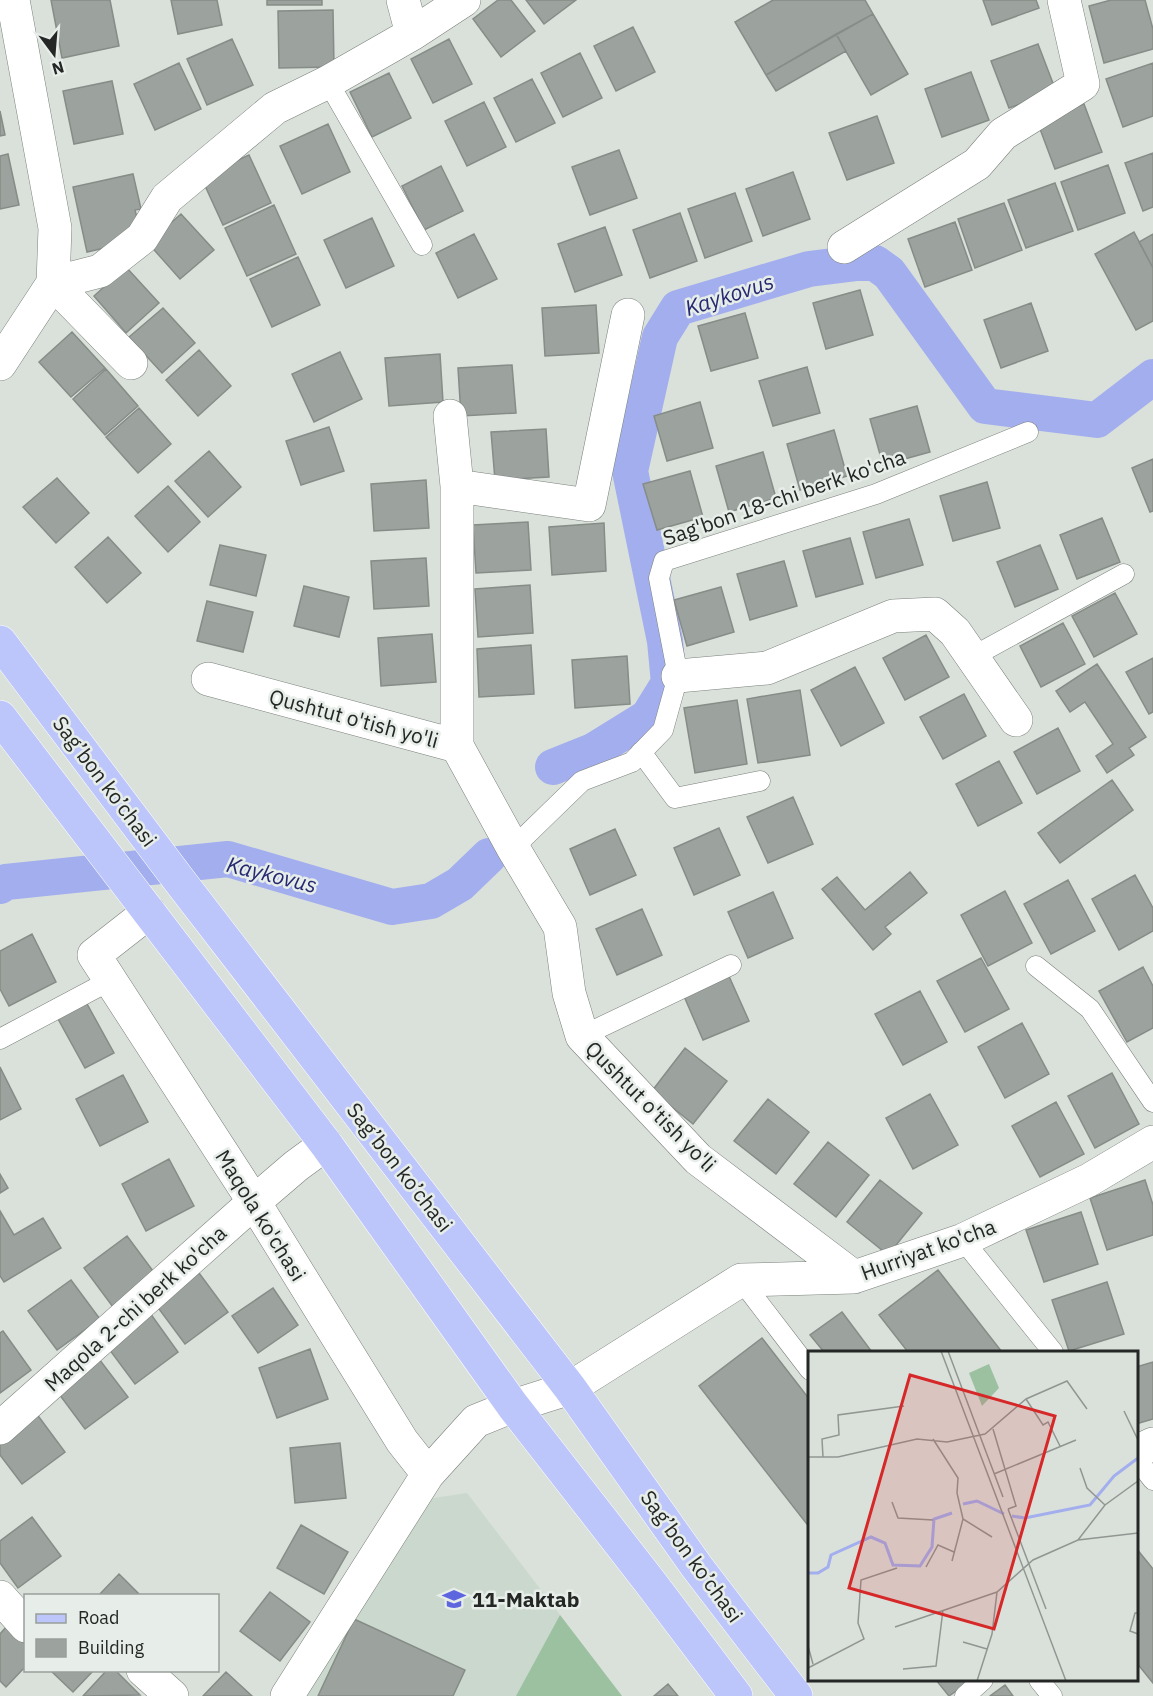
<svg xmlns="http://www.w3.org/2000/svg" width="1153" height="1696" font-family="'IBM Plex Sans',sans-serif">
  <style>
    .built { fill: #cbd8cd }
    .green { fill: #9cc1a1 }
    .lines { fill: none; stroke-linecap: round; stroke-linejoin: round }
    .canal { stroke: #a2aeee; stroke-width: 36 }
    .building { fill: #9ca29d; stroke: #868c87; stroke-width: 1.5 }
    .lane-casing { stroke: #7b817c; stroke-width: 21 }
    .street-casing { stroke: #7b817c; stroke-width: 34 }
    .primary-casing { stroke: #fff; stroke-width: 34 }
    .lane { stroke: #fff; stroke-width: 20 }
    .street { stroke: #fff; stroke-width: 33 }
    .primary { stroke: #bdc6fb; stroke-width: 33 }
    .labels { text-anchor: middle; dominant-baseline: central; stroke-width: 5; stroke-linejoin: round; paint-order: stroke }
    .street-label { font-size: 21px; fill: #242725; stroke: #e7ede8 }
    .poi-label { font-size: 21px; font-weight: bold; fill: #242725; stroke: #e7ede8; text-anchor: start }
    .water-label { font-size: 22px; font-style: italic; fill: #262972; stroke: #e7ede8 }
    .inset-river { fill: none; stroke: #a2aeee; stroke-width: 3 }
    .inset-road { fill: none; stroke: #919692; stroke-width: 1.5 }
    .view { fill: #d62828; fill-opacity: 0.15; stroke: #d62828; stroke-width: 3 }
    .inset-edge { fill: none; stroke: #242725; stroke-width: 3 }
  </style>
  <rect width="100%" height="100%" fill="#dae0da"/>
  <!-- built -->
  <path class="built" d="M467 1493 622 1696H302L427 1499Z"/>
  <!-- green -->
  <path class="green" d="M560 1615 622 1696H516Z"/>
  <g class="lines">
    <!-- canal -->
    <path class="canal" d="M553 767 593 751 648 717 669 683 665 641 630 471 660 337 678 308 809 269 857 263H875L889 273 985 406 1097 420 1153 377
      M0 886 6 882 228 859 392 907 431 901 460 884 489 856"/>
  </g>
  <!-- building -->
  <path class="building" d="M51 0H110L119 46 62 58Z
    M171 0H217L222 25 178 34Z
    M267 0H322V5H267Z
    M498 0H511L535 31 501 57 473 19Z
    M526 0H576L544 24Z
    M773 0H865L873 14 766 75 735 22Z
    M983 0H1036L1039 8 992 25Z
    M1111 0H1145L1153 29V49L1104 63 1089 6Z
    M333 10 334 67 279 68 278 11Z
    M873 14 908 74 871 95 836 34Z
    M633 27 655 72 616 91 594 46Z
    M836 34 846 51 776 91 766 75Z
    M232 39 253 85 207 105 187 59Z
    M449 39 472 84 433 103 411 59Z
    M1038 44 1056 91 1009 108 991 61Z
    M580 53 602 98 563 117 541 73Z
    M179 63 201 109 155 130 134 84Z
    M1153 63V116L1123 127 1106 79Z
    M971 72 989 120 942 137 925 89Z
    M389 73 411 118 372 137 350 92Z
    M532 79 555 123 516 142 494 98Z
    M112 81 123 134 74 144 63 91Z
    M484 102 506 147 467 166 445 121Z
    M1084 104 1102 152 1055 169 1037 121Z
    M0 111 5 135 0 136Z
    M877 116 894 163 847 180 829 133Z
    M328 124 350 172 302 194 280 146Z
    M619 150 637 198 590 215 572 167Z
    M1153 153V207L1143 211 1125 163Z
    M8 154 19 205 0 209V156Z
    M249 155 271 203 223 225 201 177Z
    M1108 165 1125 213 1078 230 1061 182Z
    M441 166 463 211 424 230 402 186Z
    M793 172 810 219 763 236 746 189Z
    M133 174 141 209 135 210 141 234 126 243 87 252 73 187Z
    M1055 183 1073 231 1026 248 1008 200Z
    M735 193 752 241 705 258 688 209Z
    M1004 203 1022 250 975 268 958 219Z
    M274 205 296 254 247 276 225 228Z
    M680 213 697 261 650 278 633 230Z
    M181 214 214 250 180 279 148 243Z
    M372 218 394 266 346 288 324 240Z
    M955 222 972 270 925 287 908 239Z
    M605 227 622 275 575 292 558 244Z
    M1134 232 1153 268V321L1136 330 1095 254Z
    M474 234 497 279 458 298 436 253Z
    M1153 234V268L1139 242Z
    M298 257 320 305 272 327 250 279Z
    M126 267 159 303 126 333 94 296Z
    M860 290 873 335 826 349 813 303Z
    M1031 303 1048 351 1001 368 984 320Z
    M596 305 599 353 545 356 542 308Z
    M163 308 195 343 162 373 129 337Z
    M745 313 758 358 711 371 698 326Z
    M72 332 105 368 71 397 39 362Z
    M199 350 231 386 198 416 166 380Z
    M340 352 362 399 314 422 292 374Z
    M440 354 443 402 389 406 385 358Z
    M512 365 516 413 461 416 458 368Z
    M807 367 820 413 773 426 759 381Z
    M106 369 138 406 105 435 73 399Z
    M700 402 713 448 667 461 654 416Z
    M917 406 930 452 883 465 870 419Z
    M139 408 171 444 138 473 106 437Z
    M329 427 344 471 301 485 286 441Z
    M546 429 549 477 495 480 491 432Z
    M834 430 847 476 800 490 787 444Z
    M209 451 241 487 208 517 175 481Z
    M763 452 776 498 729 512 716 466Z
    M1153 459V511L1150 512 1132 468Z
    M690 471 703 517 657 530 643 484Z
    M57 478 89 513 56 543 23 507Z
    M426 480 429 528 374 531 371 484Z
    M987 482 1000 528 953 541 940 496Z
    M168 486 200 522 168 552 135 516Z
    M1102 518 1120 562 1077 579 1060 535Z
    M909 519 923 565 876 578 863 532Z
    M528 522 531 570 476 573 473 525Z
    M604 523 606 571 552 575 549 527Z
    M108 537 141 573 107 603 75 567Z
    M850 538 863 584 816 597 803 551Z
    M220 545 266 555 256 596 210 585Z
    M1040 545 1058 589 1015 607 997 562Z
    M426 558 429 606 374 609 371 561Z
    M784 561 797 606 750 620 737 574Z
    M530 585 533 633 478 637 475 589Z
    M304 586 349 597 339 637 294 626Z
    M721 587 734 632 687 646 674 600Z
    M1115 593 1137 634 1094 657 1072 616Z
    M207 601 253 612 243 652 197 641Z
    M1063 623 1085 664 1041 687 1020 646Z
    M432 634 436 682 381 686 378 638Z
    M926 635 949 677 905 700 883 658Z
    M531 645 534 694 479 697 477 649Z
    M627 656 630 704 575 708 572 660Z
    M1153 658V712L1149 714 1126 672Z
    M1097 664 1146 737 1129 748 1134 755 1107 773 1096 756 1113 744 1085 702 1070 712 1056 691Z
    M855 667 884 723 841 746 811 690Z
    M800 690 810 755 758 763 747 699Z
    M964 694 986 736 943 759 920 717Z
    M737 700 747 764 695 773 684 708Z
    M1058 728 1080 771 1037 794 1014 752Z
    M999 761 1022 803 978 826 956 784Z
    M1112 780 1133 810 1060 863 1038 833Z
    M793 797 813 844 768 863 747 817Z
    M719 828 740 875 694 895 674 848Z
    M615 829 636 875 590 895 570 849Z
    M910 872 927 893 885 927 891 934 873 950 822 889 837 877 865 910Z
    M1135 875 1153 908V931L1119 950 1092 899Z
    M1068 880 1095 931 1051 954 1024 904Z
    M1005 891 1032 943 988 966 961 915Z
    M773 892 793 938 748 958 728 912Z
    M642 909 662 955 617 975 596 929Z
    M32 934 56 982 9 1006 0 989V951Z
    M981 958 1009 1009 965 1032 937 981Z
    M1143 967 1153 986V1028L1127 1042 1099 991Z
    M728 974 749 1021 703 1040 683 994Z
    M920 991 947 1042 903 1065 875 1014Z
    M86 1002 114 1053 85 1068 57 1017Z
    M1022 1023 1049 1074 1005 1098 978 1047Z
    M685 1048 727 1081 693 1124 652 1091Z
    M0 1067 21 1109 0 1120Z
    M1112 1073 1139 1124 1095 1148 1068 1096Z
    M123 1075 148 1122 100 1146 76 1099Z
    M930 1094 958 1145 913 1169 886 1118Z
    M768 1099 809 1132 776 1174 734 1141Z
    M1056 1102 1084 1154 1040 1177 1012 1126Z
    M828 1142 869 1175 836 1217 794 1184Z
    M169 1159 194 1206 146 1231 122 1184Z
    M0 1174 8 1188 0 1193Z
    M880 1180 922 1213 888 1255 847 1222Z
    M1145 1180 1153 1205V1235L1107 1250 1090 1198Z
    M0 1211 14 1235 43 1218 61 1248 4 1282 0 1276Z
    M1081 1212 1098 1264 1044 1282 1026 1230Z
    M127 1236 156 1275 113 1307 84 1268Z
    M938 1270 1002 1352H908L879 1315Z
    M199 1273 228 1312 185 1344 156 1305Z
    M71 1280 100 1319 57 1350 28 1311Z
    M1107 1282 1124 1334 1069 1351 1052 1300Z
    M273 1288 298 1325 258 1353 232 1316Z
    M842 1312 872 1352H824L810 1335Z
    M150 1313 178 1352 135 1384 106 1345Z
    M3 1331 31 1370 0 1393V1333Z
    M762 1338 810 1400V1528L699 1386Z
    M310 1349 328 1399 277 1418 259 1368Z
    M99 1359 128 1397 85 1429 56 1390Z
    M1153 1362V1419L1136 1424V1367Z
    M36 1413 65 1452 22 1484 0 1455V1440Z
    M340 1443 346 1498 295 1503 290 1448Z
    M32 1517 61 1556 18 1588 0 1563V1541Z
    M301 1525 348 1552 324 1594 277 1568Z
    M1136 1548 1153 1569V1683L1136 1662Z
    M119 1574 141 1596H98Z
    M270 1592 310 1622 280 1661 240 1631Z
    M354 1619 465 1670 453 1696H318Z
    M6 1627 26 1645V1666L6 1687 0 1681V1634Z
    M50 1670H94L73 1692Z
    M107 1670H115L140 1695 83 1696Z
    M226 1672 252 1696H203Z
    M936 1680H972L949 1696Z
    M668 1684 678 1696H654Z
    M1005 1685 1013 1696H990Z"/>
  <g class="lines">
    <!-- lane casing -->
    <g class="lane-casing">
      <path id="lane" d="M328 82 422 245
        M972 657 1124 574
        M641 752 675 798 760 781
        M513 848 582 781 632 762 663 730 678 676 659 578 664 561 876 494 1028 432
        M1036 966 1090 1009 1153 1102
        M582 1036 731 965
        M0 1039 111 980
        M963 1240 1053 1352
        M741 1280 810 1370
        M1136 1458 1153 1480
        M1039 1680 1052 1696
        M965 1696 983 1680"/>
    </g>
    <!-- street casing -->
    <g class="street-casing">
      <path id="street" d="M13 0 55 228 53 283
        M403 0 412 34
        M844 247 977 164 1003 134 1083 84 1064 0
        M53 283 131 363
        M0 364 53 283 100 271 142 238 167 198 275 108 328 82 412 34 464 0
        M450 416 457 486V746
        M457 486 589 505 628 315
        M678 676 767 668 893 616 935 614 955 632 1016 720
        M208 679 457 746 513 848 560 927 569 993 582 1036 698 1159 854 1277
        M149 912 94 955 254 1202 402 1441 428 1474
        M0 1428 254 1202 296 1166 326 1144
        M1136 1452 1153 1444
        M0 1597 26 1626
        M143 1670 172 1696
        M287 1696 428 1474 476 1421 513 1406 570 1388 741 1280 854 1277 963 1240 1089 1180 1153 1142"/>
    </g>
    <!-- primary casing -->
    <g class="primary-casing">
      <path id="primary" d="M0 642 179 880 570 1388 697 1567 796 1696
        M0 717 326 1144 513 1406 650 1582 736 1696"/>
    </g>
    <!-- lane -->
    <use href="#lane" class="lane"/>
    <!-- street -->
    <use href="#street" class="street"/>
    <!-- primary -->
    <use href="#primary" class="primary"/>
  </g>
  <!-- icons -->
  <defs>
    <g id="school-bare" transform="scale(1.8)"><path d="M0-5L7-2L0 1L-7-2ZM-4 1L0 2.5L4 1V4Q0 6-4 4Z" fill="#5d66de" stroke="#e7ede8" stroke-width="2.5" paint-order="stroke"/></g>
  </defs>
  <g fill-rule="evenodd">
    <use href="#school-bare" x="454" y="1599"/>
  </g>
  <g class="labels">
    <!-- street labels -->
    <g class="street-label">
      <text transform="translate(784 497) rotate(-19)">Sag'bon 18-chi berk ko'cha</text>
      <text transform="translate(354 718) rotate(15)">Qushtut o'tish yo'li</text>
      <text transform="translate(105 781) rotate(53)">Sag’bon ko’chasi</text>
      <text transform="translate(651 1106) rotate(45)">Qushtut o'tish yo'li</text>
      <text transform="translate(400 1167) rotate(52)">Sag’bon ko’chasi</text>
      <text transform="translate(261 1215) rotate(58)">Maqola ko'chasi</text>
      <text transform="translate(928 1249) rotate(-20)">Hurriyat ko'cha</text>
      <text transform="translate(135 1308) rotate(-42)">Maqola 2-chi berk ko'cha</text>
      <text transform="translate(692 1556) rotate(54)">Sag’bon ko’chasi</text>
    </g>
    <!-- poi labels -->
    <g class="poi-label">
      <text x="472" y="1599">11-Maktab</text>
    </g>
    <!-- water labels -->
    <g class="water-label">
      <text transform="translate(729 294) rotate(-18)">Kaykovus</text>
      <text transform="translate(272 874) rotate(14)">Kaykovus</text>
    </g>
  </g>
  <!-- overview -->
  <g transform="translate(808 1351)">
    <rect width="330" height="330" fill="#dae0da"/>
    <path d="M181 13 191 37 174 55 161 22Z" fill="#9cc1a1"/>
    <path class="inset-river" d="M155 153 169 150 196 163M204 165 217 167 282 154 306 125 330 107M0 222H10L20 216 23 204 63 186 77 192 85 214 112 215 124 196 126 168 144 162"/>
    <path class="inset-road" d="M133 0 258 330M140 0 195 146M218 48 235 74 240 71 252 95M316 60 330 89M185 78 208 155 200 158M125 88 150 127 149 142 155 168 184 186M0 106H30L109 88 139 91 177 83 218 48 259 30 279 58M15 106 14 88 31 84 30 64 96 55M272 117 279 137 297 154M186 123 268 89M84 151 90 167 125 169M200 158 238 258M270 189 297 154 330 130M144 210 155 168M118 216 130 194 146 201M330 262H327L322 280 330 283M87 276 189 241 225 209 270 189 330 182M155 291 179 298M0 295 5 313M0 317 56 288 50 272 53 229 89 217M95 318 128 315 135 259M169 330 184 283 189 241"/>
    <path class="view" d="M102 24 247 65 186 278 41 237Z"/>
    <rect width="330" height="330" class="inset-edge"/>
  </g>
  <!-- legend -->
  <rect x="24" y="1594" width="195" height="78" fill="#e7ede8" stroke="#999e9a" stroke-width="1.5"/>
  <rect x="36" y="1614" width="30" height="9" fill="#bdc6fb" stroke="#999e9a" stroke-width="1.5"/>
  <text x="78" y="1624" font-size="18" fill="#242725">Road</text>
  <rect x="36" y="1639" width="30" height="18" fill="#9ca29d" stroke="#999e9a" stroke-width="1.5"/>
  <text x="78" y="1654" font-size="18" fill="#242725">Building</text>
  <!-- north arrow -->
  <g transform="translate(54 54) rotate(164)" stroke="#e7ede8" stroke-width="4.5" paint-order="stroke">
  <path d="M0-4.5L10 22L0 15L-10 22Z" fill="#242725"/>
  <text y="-9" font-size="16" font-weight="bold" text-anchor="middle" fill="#242725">N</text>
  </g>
</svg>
